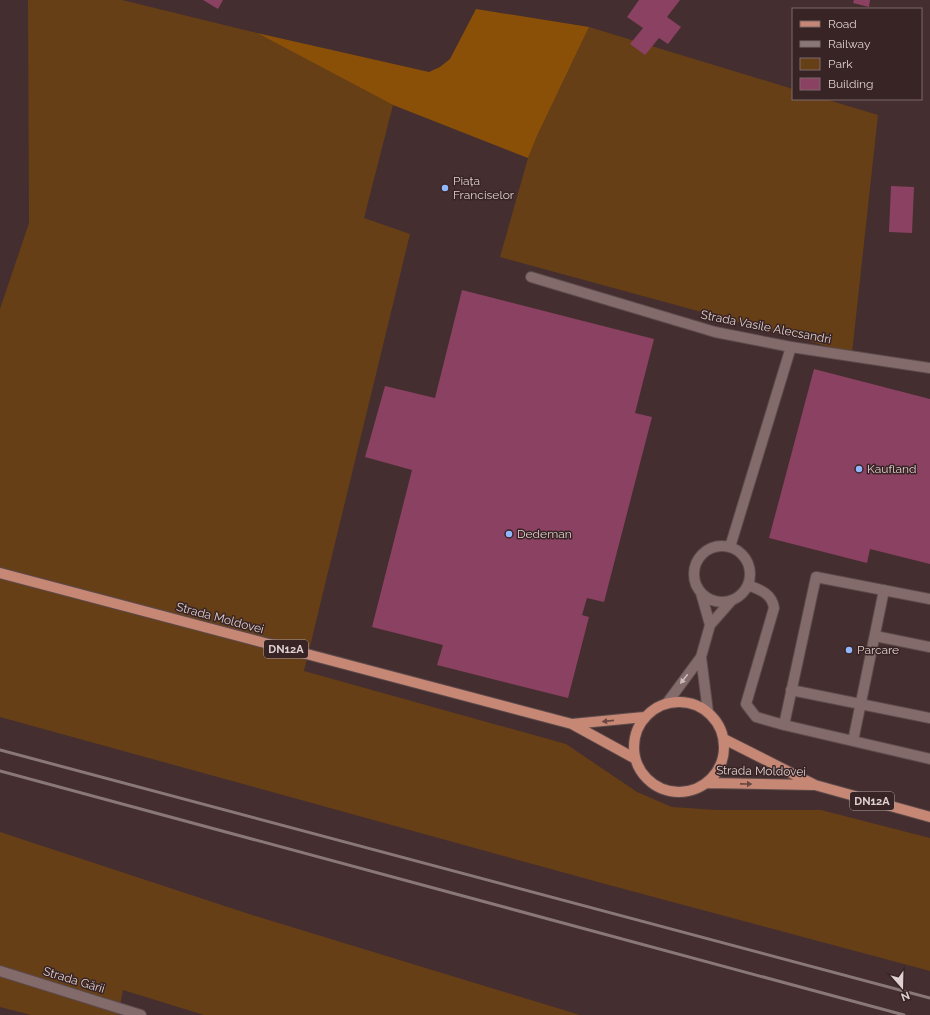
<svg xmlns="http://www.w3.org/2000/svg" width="930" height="1015" font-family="Raleway,sans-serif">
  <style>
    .green { fill: #663f17 }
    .forest { fill: #8b5008 }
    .building { fill: #8b4162 }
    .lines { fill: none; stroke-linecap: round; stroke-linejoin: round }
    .service-casing { stroke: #5c4a4b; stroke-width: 12 }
    .minor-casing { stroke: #5c4a4b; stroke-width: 12 }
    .primary-casing { stroke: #5c4a4b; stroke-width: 12 }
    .service { stroke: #836a6b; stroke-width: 10 }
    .minor { stroke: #836a6b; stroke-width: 10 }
    .primary { stroke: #c68775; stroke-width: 10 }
    .rail { stroke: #8a7879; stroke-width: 3 }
    .oneway { fill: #cdbcbd }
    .oneway2 { fill: #6a4741 }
    .poi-dot { fill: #92b7fd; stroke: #392425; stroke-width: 1.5 }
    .labels { text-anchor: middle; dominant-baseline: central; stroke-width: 3; stroke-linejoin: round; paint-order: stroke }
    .shield { fill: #392425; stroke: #ad9d9d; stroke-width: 1 }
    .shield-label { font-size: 11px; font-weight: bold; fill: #dfd1d1 }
    .poi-label { font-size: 12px; fill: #dfd1d1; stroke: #392425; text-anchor: start }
    .street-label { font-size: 12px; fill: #dfd1d1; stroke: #392425 }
  </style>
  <rect width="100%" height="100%" fill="#442e2f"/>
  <!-- green -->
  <path class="green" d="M28 0H122L257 33 393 105 364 218 410 234 304 671 566 744 637 792 672 807 716 810H821L930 838V971L609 885 0 717V309L29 223Z
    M589 27 793 89V99H825L878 115 852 353 500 257 528 158 537 136Z
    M0 832 249 914 580 1015H204L123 990 118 1015H31L0 1007Z"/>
  <!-- forest -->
  <path class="forest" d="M476 9 589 27 537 136 528 158 393 105 257 33 429 72 440 67 450 59Z"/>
  <!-- building -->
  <path class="building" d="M203 0H223L218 9Z
    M639 0H680L667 17 681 27 668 44 659 38 645 55 630 44 643 28 627 17Z
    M854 0H870L869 7 853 3Z
    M891 186 914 187 912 233 889 232Z
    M462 290 654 339 635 413 652 417 604 602 587 598 582 615 589 617 568 698 437 665 443 645 372 627 412 470 365 457 385 386 435 398Z
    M814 369 930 399V564L870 549 867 563 769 538Z"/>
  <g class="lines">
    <!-- service casing -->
    <g class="service-casing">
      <path id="service" d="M694 574a28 28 0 1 1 56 0a28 28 0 1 1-56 0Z
        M730 547 791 347
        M748 585C761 590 772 594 774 608L746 704 756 717 784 725
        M701 593 710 625
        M930 599 816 577 784 725 930 759
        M875 636 930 647
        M791 690 930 718
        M667 703 701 657
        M708 712 701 657 710 625 732 600
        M853 741 884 590"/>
    </g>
    <!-- minor casing -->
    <g class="minor-casing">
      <path id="minor" d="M531 277 715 332 791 347 930 368
        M0 971 141 1015"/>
    </g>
    <!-- primary casing -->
    <g class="primary-casing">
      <path id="primary" d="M0 573 572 724 634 758
        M634 747a45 45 0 1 1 90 0a45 45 0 1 1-90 0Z
        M572 724 644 717
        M724 739 815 785 930 817
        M707 783 813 785"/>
    </g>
    <!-- service -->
    <use href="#service" class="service"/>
    <!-- minor -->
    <use href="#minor" class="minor"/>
    <!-- primary -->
    <use href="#primary" class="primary"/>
    <!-- rail -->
    <path class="rail" d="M0 750 930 998
      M0 771 904 1015"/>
  </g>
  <!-- one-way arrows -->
  <defs><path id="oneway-solid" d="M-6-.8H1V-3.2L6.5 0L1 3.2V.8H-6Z"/></defs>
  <use class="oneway" href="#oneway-solid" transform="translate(684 679) rotate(128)"/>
  <g class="oneway2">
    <use href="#oneway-solid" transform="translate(608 721) rotate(174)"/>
    <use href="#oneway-solid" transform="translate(746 784) rotate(1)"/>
  </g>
  <!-- markers -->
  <g class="poi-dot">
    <circle cx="445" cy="188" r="4"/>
    <circle cx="859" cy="469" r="4"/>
    <circle cx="509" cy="534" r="4"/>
    <circle cx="849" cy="650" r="4"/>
  </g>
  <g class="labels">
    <!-- shield labels -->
    <g class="shield">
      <rect x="264" y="640" width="44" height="18" rx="3"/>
      <rect x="850" y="792" width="44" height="18" rx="3"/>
    </g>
    <g class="shield-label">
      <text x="286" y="649">DN12A</text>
      <text x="872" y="801">DN12A</text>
    </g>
    <!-- poi labels -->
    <g class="poi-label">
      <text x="453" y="181">Piața<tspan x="453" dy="14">Franciselor</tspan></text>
      <text x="867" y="469">Kaufland</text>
      <text x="517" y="534">Dedeman</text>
      <text x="857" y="650">Parcare</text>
    </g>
    <!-- street labels -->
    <g class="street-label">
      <text transform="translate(766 327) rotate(11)">Strada Vasile Alecsandri</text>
      <text transform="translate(220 618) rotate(15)">Strada Moldovei</text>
      <text transform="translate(761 771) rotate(1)">Strada Moldovei</text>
      <text transform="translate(74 980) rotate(17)">Strada Gării</text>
    </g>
  </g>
  <!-- legend -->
  <rect x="792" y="8" width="130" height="92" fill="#392425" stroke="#7b696a"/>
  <rect x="800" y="21" width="20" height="6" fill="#c68775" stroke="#7b696a"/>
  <text x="828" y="28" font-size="12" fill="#dfd1d1">Road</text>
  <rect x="800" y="41" width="20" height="6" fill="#8a7879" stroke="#7b696a"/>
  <text x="828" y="48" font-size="12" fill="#dfd1d1">Railway</text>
  <rect x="800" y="58" width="20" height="12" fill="#663f17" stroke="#7b696a"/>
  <text x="828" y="68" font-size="12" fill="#dfd1d1">Park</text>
  <rect x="800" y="78" width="20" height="12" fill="#8b4162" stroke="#7b696a"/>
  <text x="828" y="88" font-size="12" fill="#dfd1d1">Building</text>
  <!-- north arrow -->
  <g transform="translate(902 987) rotate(160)" stroke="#392425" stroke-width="3" paint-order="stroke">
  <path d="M0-3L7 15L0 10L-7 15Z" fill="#dfd1d1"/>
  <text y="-6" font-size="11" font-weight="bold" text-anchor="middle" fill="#dfd1d1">N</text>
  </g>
</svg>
